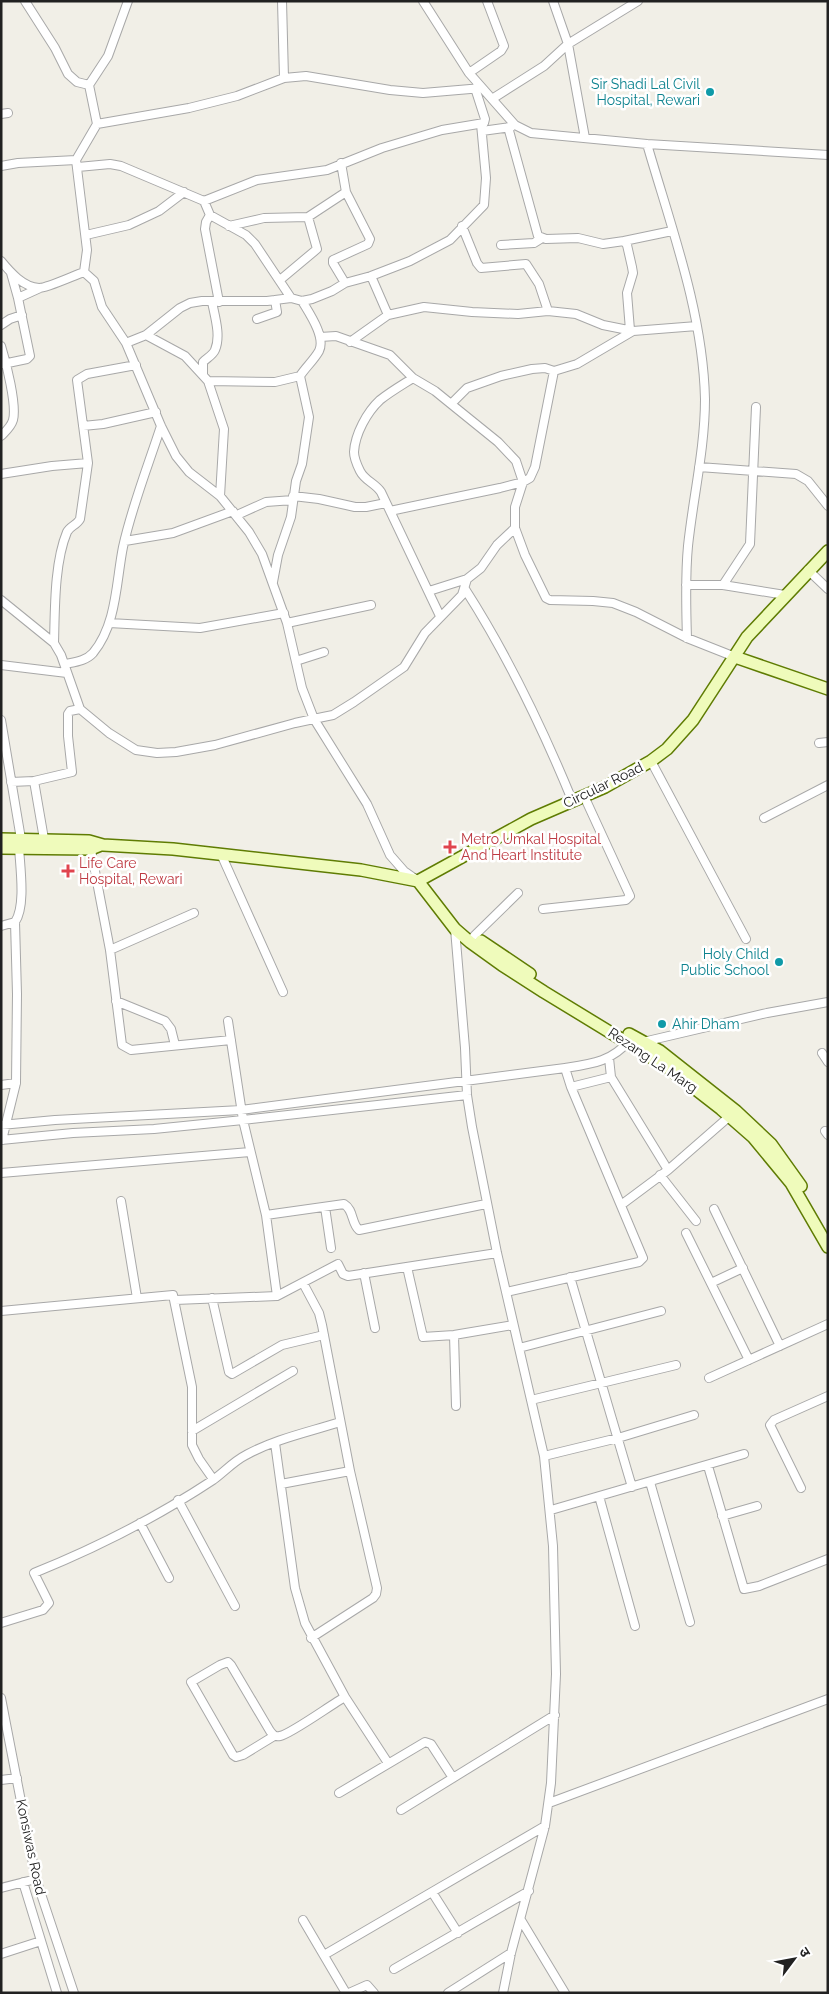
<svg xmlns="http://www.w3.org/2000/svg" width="829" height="1994" font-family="Raleway,'Noto Sans Devanagari',sans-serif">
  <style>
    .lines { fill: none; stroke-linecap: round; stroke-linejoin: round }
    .street-casing { stroke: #a8a8a8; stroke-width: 10 }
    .secondary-casing { stroke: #5f7c03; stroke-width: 14 }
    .street { stroke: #fff; stroke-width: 8 }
    .secondary { stroke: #effbbb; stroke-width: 11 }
    .culture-dot { fill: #0f9aa8; stroke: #fff; stroke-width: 2 }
    .health-dot { fill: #e0444e; stroke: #fff; stroke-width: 2 }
    .labels { text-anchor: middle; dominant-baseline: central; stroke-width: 5; stroke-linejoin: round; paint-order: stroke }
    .culture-label { font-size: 14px; fill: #0d838f; stroke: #fff; text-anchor: end }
    .street-label { font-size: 14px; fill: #212121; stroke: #fff }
    .health-label { font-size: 14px; fill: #be3a42; stroke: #fff; text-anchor: start }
  </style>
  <rect width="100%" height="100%" fill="#f1efe7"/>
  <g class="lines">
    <!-- street casing -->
    <g class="street-casing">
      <path id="street" d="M25 1 55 48 68 74 77 82 89 85
        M282 1 284 78
        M423 1 469 73 515 125 531 133 647 144 828 155
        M553 1 568 44 585 138
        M469 73 501 51 504 46 487 1
        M492 99 544 66 568 44 638 1
        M1 114 8 113
        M97 124 189 108 237 96 284 78 306 76 390 90 423 93 482 88
        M508 127 538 236 546 239 578 238 603 244 624 241 627 245 632 267 633 273 627 293 630 330
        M482 131 511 127
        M647 144C671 227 703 312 705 399 705 448 693 498 688 546 685 577 686 607 687 638
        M1 166 18 163 76 160
        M78 167 110 164 121 166 204 201 210 215 246 235 255 244 291 298
        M204 201 257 180 327 170 382 148 442 130 484 123 485 119 475 88
        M210 215 206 222 205 229 219 302
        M229 226 264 218 308 217 346 192 341 163
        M462 226 477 263 481 268 526 264 539 284 548 311
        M86 235 129 225 159 211 184 192
        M624 241 672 231
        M501 245 534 243 542 238
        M1 261C10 272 23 287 39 288 47 288 75 275 84 272L94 281 102 307 126 343 161 426 176 456 189 472 220 496 249 532 262 554 287 623 302 688 314 719 367 804 390 855 404 871 414 878
        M84 272 87 250 76 160 97 124 89 85 108 56 128 1
        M11 273 18 298 40 288
        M371 276 388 315
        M280 280 317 249 308 217
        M345 283 333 263V260L368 244 370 239 346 192
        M257 319 277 312 275 300
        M1 325 10 319 22 315
        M146 335 185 356 208 381 224 429 220 496
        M320 337 336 336 390 355 413 378 435 391 451 404 498 442 516 461 523 482 515 507V528L525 555 546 598 550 600 593 601 613 603 636 612 687 638 735 657
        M350 342 388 315 424 307 472 312 518 314 548 311 576 314 603 325 633 331
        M126 343 146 335 180 308 190 303 202 301H267L291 298 302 301 312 299 332 291 345 283 371 276 410 261 450 240 484 205 486 178 481 124
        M1 346C6 362 17 405 13 420 11 427 6 431 1 436
        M3 364 27 359 30 356 18 298
        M203 374V362C207 358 213 355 215 350 221 336 215 317 212 302
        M413 378C402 385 390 392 380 400 367 412 355 434 354 452 354 458 357 465 360 471 365 481 375 483 381 492L440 616
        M208 381 275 382 300 376
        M451 404 467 388 501 376 532 369 545 368 554 371 577 364 633 331 697 326
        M83 426 103 424 156 412
        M699 467 796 474 808 481 828 506
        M1 474 52 466 88 463
        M293 496 319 499 355 507H366L386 503
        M390 511 500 488 523 482 530 478 535 467 554 371
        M237 515 266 502 293 500
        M125 541 173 533 233 511
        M808 570 828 589
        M273 582 278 555 291 517 296 481 302 464 309 417 300 376C305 368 314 360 319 351 326 337 309 313 302 301
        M686 585H723L785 595
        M723 585 750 544 756 407
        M465 589C508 656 542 727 572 800
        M429 591 467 579
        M1 600 54 643 61 655 80 709 109 733 136 750 157 753 176 752 215 745 295 723 323 717 333 715 354 702 404 667 425 633 462 595 467 579 481 568 497 545 515 528
        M109 623 200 628 284 613
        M287 623 371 605
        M54 643C55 611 54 563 67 532 70 526 77 525 80 519L88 463 77 380 87 374 136 365
        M296 661 324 652
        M65 664C74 662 86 661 93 653 117 624 116 582 123 547 132 506 148 466 161 426
        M1 665 67 673
        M1 720 21 839
        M819 743 828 742
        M651 761 746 939
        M11 782 34 781
        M764 818 828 785
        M44 839 34 781 72 772 68 736V714L70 711 80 709
        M90 845 110 950 122 1045 131 1050 231 1040
        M221 854 283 992
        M543 909 626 900 630 896 584 796
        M1 926 15 922C26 906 20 867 19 847
        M455 929 465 1048 467 1095 472 1127 497 1253 544 1456 553 1546 556 1674 551 1783 545 1826 511 1953 503 1993
        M474 936 518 893
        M110 950 194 913
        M116 1001 165 1021 171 1029 175 1045
        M228 1021 243 1120 266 1215 277 1296
        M643 1042 767 1013 828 1002
        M822 1053 828 1062
        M609 1058 611 1077
        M1 1085 16 1083
        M571 1087 611 1077 668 1170
        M1 1125 55 1120 241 1110 565 1068C592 1064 611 1062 630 1040
        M825 1131 828 1135
        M1 1140 73 1133 154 1129 243 1120 467 1095
        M2 1140 16 1083 17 994 15 922
        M1 1173 250 1152
        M660 1175 696 1221
        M121 1201 137 1298
        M621 1205 668 1170 731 1115
        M325 1207 331 1248
        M714 1209 780 1346
        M266 1215 344 1204C354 1210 351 1223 359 1230L486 1204
        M686 1233 749 1360
        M407 1267 423 1337 454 1335 513 1325
        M364 1273 375 1328
        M570 1277 632 1487
        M303 1283 319 1313 322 1325 350 1471 377 1588 376 1594 373 1598 311 1638
        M711 1283 743 1268
        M506 1292 639 1262 643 1258 571 1087 565 1068
        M212 1298 229 1372 232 1374 282 1345 324 1335
        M175 1300 277 1296 338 1264 343 1274 348 1276 497 1253
        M1 1311 173 1295 192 1387V1445L199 1459 213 1479
        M454 1335 456 1406
        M519 1348 661 1311
        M709 1378 828 1324
        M531 1400 676 1365
        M192 1431 293 1371
        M275 1443 295 1588 305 1623 345 1697 388 1763
        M544 1456 618 1438 694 1415
        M708 1466 744 1589 759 1586 828 1559
        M650 1482 690 1622
        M281 1484 350 1471
        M801 1488 770 1425 774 1420 828 1396
        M599 1496 635 1626
        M178 1500 235 1606
        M551 1510 744 1454
        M722 1516 757 1506
        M140 1523 169 1578
        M1 1623 43 1610 49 1603 34 1573C96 1548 157 1517 213 1480 224 1472 234 1461 246 1455 275 1439 309 1432 340 1422
        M1 1698 36 1879 74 1993
        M274 1736 243 1755 236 1757 233 1755 191 1682 220 1665 228 1662 231 1665 270 1731C273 1735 275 1737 280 1736 291 1734 332 1704 345 1697
        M1 1780 17 1778
        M339 1793 425 1742 431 1744 453 1778
        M549 1803 828 1699
        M401 1810 555 1715
        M23 1882 57 1993
        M1 1888 36 1879
        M432 1892 458 1933
        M303 1920 346 1993
        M521 1920 565 1993
        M1 1954 41 1941
        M324 1955 545 1826
        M394 1969 529 1891
        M349 1993 367 1985 374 1993
        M448 1993 511 1953"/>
    </g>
    <!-- secondary casing -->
    <g class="secondary-casing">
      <path id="secondary" d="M735 657 828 689
        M1 839 89 841 103 845 173 849 361 870 418 881
        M1 848 91 849 101 845
        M418 881 455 929 470 942 502 965 544 992 667 1067 721 1109 753 1137 791 1183 828 1247
        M418 881 531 819 605 787 651 761 667 749 693 720 747 637 828 551
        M481 941 530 974
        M629 1034 660 1051 736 1111 771 1144 801 1186"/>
    </g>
    <!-- street -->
    <use href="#street" class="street"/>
    <!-- secondary -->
    <use href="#secondary" class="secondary"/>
  </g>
  <!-- markers -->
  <g class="culture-dot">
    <circle cx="710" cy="92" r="5"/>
    <circle cx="779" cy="962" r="5"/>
    <circle cx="662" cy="1024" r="5"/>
  </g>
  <g class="health-dot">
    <path d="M447.5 839.5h5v5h5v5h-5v5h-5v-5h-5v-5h5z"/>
    <path d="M65.5 863.5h5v5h5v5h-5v5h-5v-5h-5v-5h5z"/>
  </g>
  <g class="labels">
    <!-- culture labels -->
    <g class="culture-label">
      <text x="700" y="84">Sir Shadi Lal Civil<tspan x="700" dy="16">Hospital, Rewari</tspan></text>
      <text x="769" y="954">Holy Child<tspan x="769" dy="16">Public School</tspan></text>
      <text x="672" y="1024" text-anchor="start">Ahir Dham</text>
    </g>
    <!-- street labels -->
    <g class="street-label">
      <text transform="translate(603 785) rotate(-26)">Circular Road</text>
      <text transform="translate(653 1060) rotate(34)">Rezang La Marg</text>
      <text transform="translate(31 1847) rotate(78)">Konsiwas Road</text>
    </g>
    <!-- health labels -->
    <g class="health-label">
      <text x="461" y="839">Metro Umkal Hospital<tspan x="461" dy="16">And Heart Institute</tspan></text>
      <text x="79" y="863">Life Care<tspan x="79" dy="16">Hospital, Rewari</tspan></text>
    </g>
  </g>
  <!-- border -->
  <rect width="829" height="1994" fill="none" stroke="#212121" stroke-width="5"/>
  <!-- north arrow -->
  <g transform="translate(794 1959) rotate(58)" stroke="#ffffff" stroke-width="4" paint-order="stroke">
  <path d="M0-4L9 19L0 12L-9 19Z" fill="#212121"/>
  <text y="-8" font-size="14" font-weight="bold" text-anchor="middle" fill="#212121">उ</text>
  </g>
</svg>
